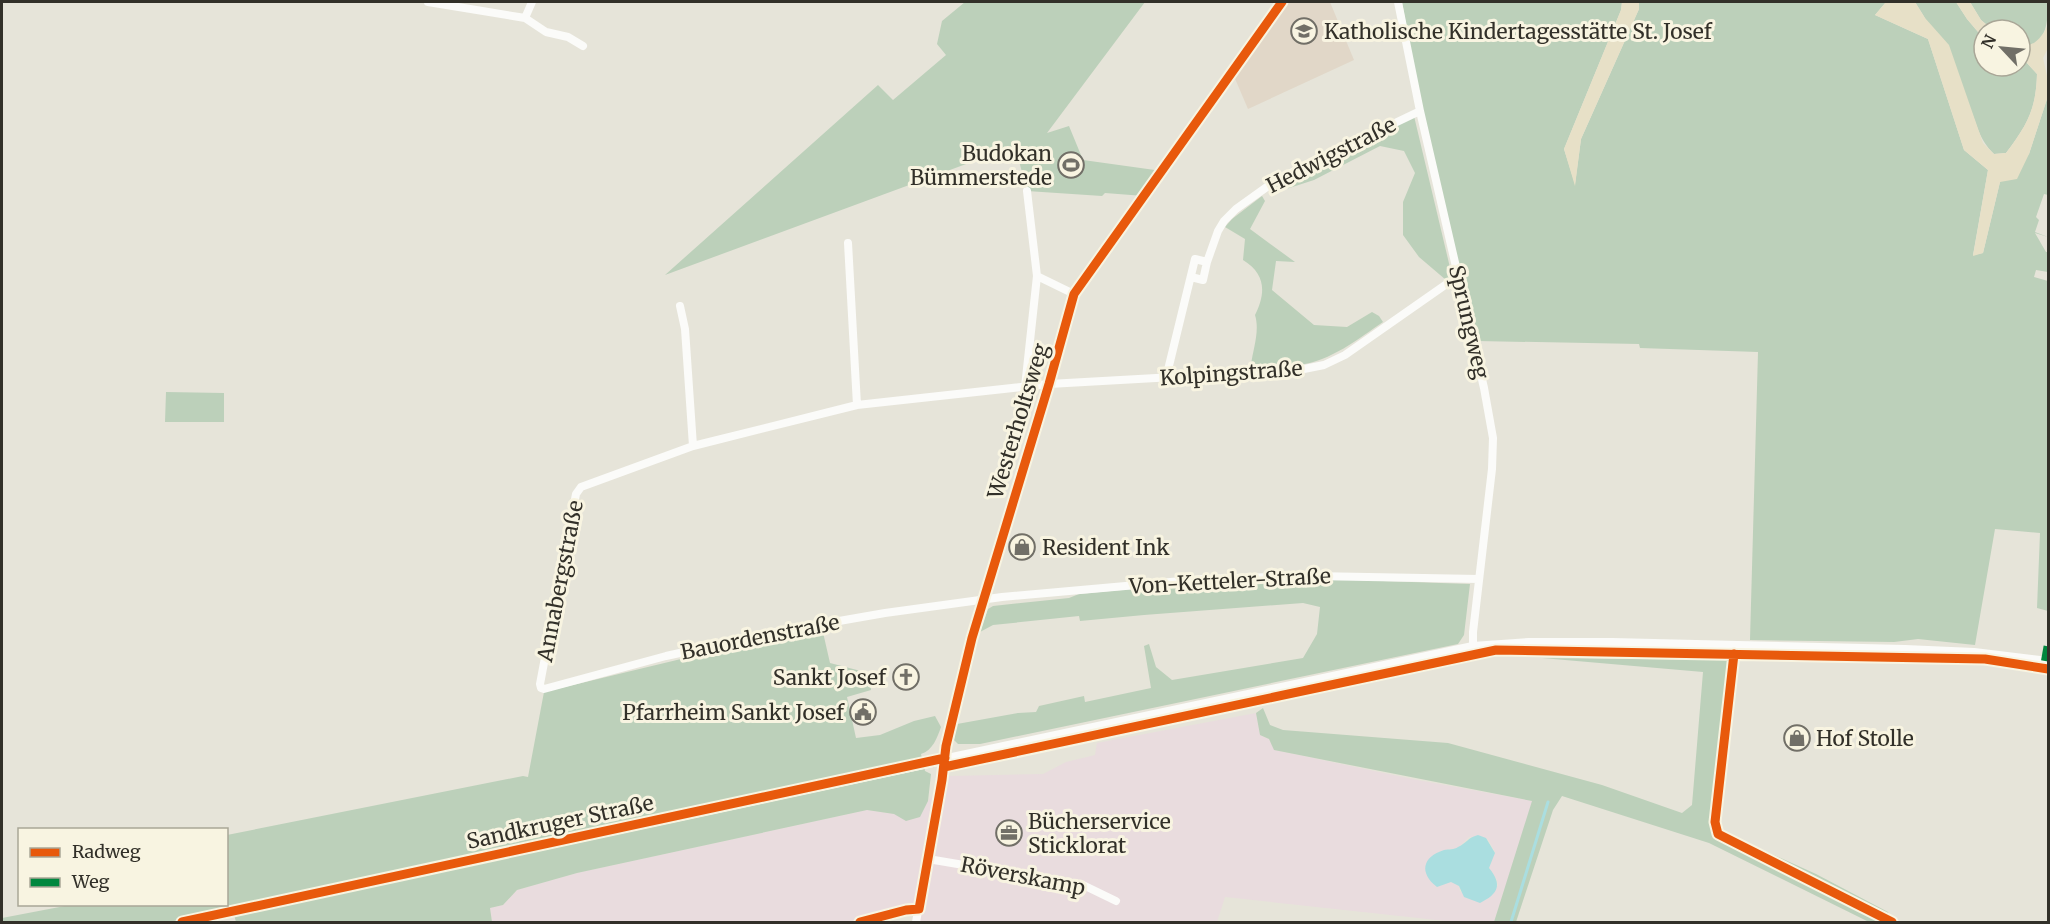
<svg xmlns="http://www.w3.org/2000/svg" width="2050" height="924" font-family="Merriweather,serif">
  <style>
    .industrial { fill: #e9dcde; fill-rule: evenodd }
    .education { fill: #e1d7c8 }
    .green { fill: #bcd0ba }
    .sand { fill: #e7e0c7 }
    .water { fill: #aadee0 }
    .lines { fill: none; stroke-linecap: round; stroke-linejoin: round }
    .stream { stroke: #aadee0; stroke-width: 3 }
    .minor { stroke: #fbfbf9; stroke-width: 8 }
    .tertiary { stroke: #fbfbf9; stroke-width: 10 }
    .quiet { stroke: #00873e; stroke-width: 8; stroke-dasharray: 15 8; stroke-linecap: butt }
    .cycleway-casing { stroke: #f8f4e1; stroke-width: 13 }
    .cycleway { stroke: #e8590c; stroke-width: 9 }
    .labels { text-anchor: middle; dominant-baseline: central; stroke-width: 6; stroke-linejoin: round; paint-order: stroke }
    .poi-label { font-size: 21px; fill: #323029; stroke: #f8f4e1; text-anchor: start }
    .street-label { font-size: 21px; fill: #323029; stroke: #f8f4e1 }
  </style>
  <rect width="100%" height="100%" fill="#e6e4d9"/>
  <!-- industrial -->
  <path class="industrial" d="M1256 713 1260 735 1269 739 1275 750 1412 779 1533 801 1494 922H1455L1225 897 1217 922H918L921 903H909L847 922H492L490 908 503 905 517 890 577 873 867 810 920 817 928 801 949 776 1043 774 1066 762 1095 755 1097 743ZM1469 837 1486 838 1489 841 1495 852 1489 868 1497 880 1498 886 1460 892 1459 886 1451 881 1437 887 1445 850 1458 848Z"/>
  <!-- education -->
  <path class="education" d="M1288 2H1330L1354 60 1248 109 1233 74Z"/>
  <!-- green -->
  <path class="green" d="M965 2H1145L1047 133 1069 126 1083 160 1162 171 1144 196 1105 193 1102 196 1027 191 1015 146 665 275 878 85 893 100 946 55 937 44 942 21Z
    M1402 2H1622L1621 10 1564 149 1575 184 1581 139 1639 9V2H1886L1875 15 1928 39 1964 150 1988 170 1973 255 1983 253 2000 182 2029 154 2048 96V195L2044 194 2036 217 2039 220 2035 232 2048 237 2035 233 2046 252H2048V272L2036 270 2034 277 2048 281V611L2037 608 2040 533 1995 529 1975 645 1918 639 1894 642 1750 640 1758 352 1640 348 1639 344 1477 341 1421 105Z
    M1915 2H1956L1967 19 1984 39V66H2020V59L2026 62 2037 74C2036 110 2027 125 2006 153L1994 154C1978 138 1978 126 1969 106 1952 70 1936 34 1915 2Z
    M1970 2H2048C2048 19 2047 51 2020 45V30H1993L1981 20Z
    M1414 116 1452 276 1446 280 1419 257 1403 235V202L1415 173 1404 151 1380 146 1314 180 1280 191 1274 188 1287 178Z
    M1262 196 1265 201 1250 229 1295 262 1276 261 1272 290 1314 325 1347 327 1372 312 1379 316 1383 322C1358 339 1331 361 1299 365 1284 367 1267 365 1251 365 1253 349 1260 331 1255 315 1266 293 1266 274 1243 260L1245 239 1225 227 1232 219Z
    M166 392 224 393V422H165Z
    M1324 579 1470 584 1464 635 1458 644 980 744H958L954 740 957 724 1018 713 1036 712 1039 706 1084 696 1085 702 1151 688 1144 646 1149 644 1156 667 1172 680 1303 658 1317 634 1320 607 1303 603 1144 615 1080 621 1079 616 993 625 980 632 988 609 993 606 1069 598 1079 594 1208 582Z
    M822 628 830 663 857 670 870 678 871 690 847 697 856 738 880 735 914 721 935 716 941 727C937 738 933 750 921 754L925 771 931 774 928 801 920 817 906 821 894 814 867 810 577 873 517 890 503 905 490 908 492 922H236L233 911 168 922H2V918L70 905 226 904 227 835 523 776 528 777 544 692 777 636Z
    M1542 658 1738 660 1719 819 1723 832 1816 874 1888 912 1891 922H1869L1709 843 1562 796 1553 810 1516 922H1494L1532 801 1274 750 1269 739 1260 735 1256 713 1263 708 1270 725 1283 730 1448 743 1602 785 1682 813 1692 805 1703 672Z"/>
  <!-- sand -->
  <path class="sand" d="M1622 2H1639V9L1581 139 1575 186 1564 149 1621 10Z
    M1886 2H1915L1925 18 1949 45 1983 143 1994 154 2006 153C2027 125 2036 110 2037 74L2026 62 2020 59V45C2035 48 2042 36 2048 25V48L2043 58 2048 80V96L2029 154 2017 179 2000 182 1983 253 1973 256 1988 170 1964 150 1928 39 1875 15Z
    M1956 2H1970L1981 20 1993 30H1984V39L1967 19Z"/>
  <!-- water -->
  <path class="water" d="M1478 835 1486 838 1495 853 1489 868C1503 885 1498 894 1480 903L1464 897 1459 886 1451 882 1437 887C1419 873 1422 857 1444 850 1449 849 1454 850 1458 847 1467 843 1467 838 1478 835Z"/>
  <g class="lines">
    <!-- stream -->
    <path class="stream" d="M1511 922 1548 802"/>
    <!-- minor -->
    <path class="minor" d="M428 2 525 18 546 32 568 37 583 46
      M1398 2 1420 111 1484 388 1493 438 1492 469 1473 632V647
      M525 18 532 2
      M1027 191 1037 276
      M848 243 857 405
      M1207 262 1218 231 1224 221 1236 209 1278 179 1420 111
      M1458 276 1345 355 1324 365 1299 370 1049 384 857 405 693 446 581 487 576 494 540 684 541 688 544 689 666 656 776 632 885 613 1002 597 1204 579 1312 576 1479 579
      M680 306 685 329 693 446
      M1166 378 1195 259 1207 262 1203 280 1191 277
      M1025 387 1037 276 1074 294
      M928 859 1083 885 1116 901
      M860 922 906 910 919 909
      M916 922 942 780 946 746 972 638 1049 384 1074 294 1282 2"/>
    <!-- tertiary -->
    <path class="tertiary" d="M182 922 1473 647 1529 643H1612L1905 650 1974 653 2048 662"/>
    <!-- quiet -->
    <path class="quiet" d="M2045 661 2048 644"/>
    <!-- cycleway casing -->
    <g class="cycleway-casing">
      <path id="cycleway" d="M1734 654 1715 822 1718 834 1892 922
        M944 767 1496 650 1985 659 2048 669
        M182 922 945 758
        M860 922 906 910 919 909 942 780 946 746 972 638 1049 384 1074 294 1282 2"/>
    </g>
    <!-- cycleway -->
    <use href="#cycleway" class="cycleway"/>
  </g>
  <!-- icons -->
  <defs>
    <g id="school-ring" transform="scale(1.35)"><circle r="9.5" fill="#f8f4e1" stroke="#716f67" stroke-width="1.5"/><path d="M0-5L7-2L0 1L-7-2ZM-4 1L0 2.5L4 1V4Q0 6-4 4Z" fill="#716f67"/></g>
    <g id="stadium-ring" transform="scale(1.35)"><circle r="9.5" fill="#f8f4e1" stroke="#716f67" stroke-width="1.5"/><path d="M0-5a6.5 5 0 1 0 0 10a6.5 5 0 1 0 0-10ZM-3.5-1.8h7v3.6h-7Z" fill="#716f67"/></g>
    <g id="shop-ring" transform="scale(1.35)"><circle r="9.5" fill="#f8f4e1" stroke="#716f67" stroke-width="1.5"/><path d="M-5-2.5h2.3a2.7 3.5 0 0 1 5.4 0H5L5.5 6h-11ZM-1.5-2.5h3a1.5 2.3 0 0 0-3 0Z" fill="#716f67"/></g>
    <g id="church-ring" transform="scale(1.35)"><circle r="9.5" fill="#f8f4e1" stroke="#716f67" stroke-width="1.5"/><path d="M-1.2-6h2.4v3.5h3.3v2.4h-3.3V6h-2.4V-.1h-3.3v-2.4h3.3Z" fill="#716f67"/></g>
    <g id="civic-ring" transform="scale(1.35)"><circle r="9.5" fill="#f8f4e1" stroke="#716f67" stroke-width="1.5"/><path d="M-.6-6.5H3V-4.5H.6V-3L4-1V1h2V6H-6V1h2V-1L-.6-3ZM-1.2 2.5V6h2.4V2.5Z" fill="#716f67"/></g>
    <g id="office-ring" transform="scale(1.35)"><circle r="9.5" fill="#f8f4e1" stroke="#716f67" stroke-width="1.5"/><path d="M-6-3h4V-5.5h4V-3h4V5H-6ZM-1-4.5V-3h2v-1.5ZM-6 0V1H6V0Z" fill="#716f67"/></g>
  </defs>
  <g fill-rule="evenodd">
    <use href="#school-ring" x="1304" y="31"/>
    <use href="#stadium-ring" x="1071" y="165"/>
    <use href="#shop-ring" x="1022" y="547"/>
    <use href="#church-ring" x="906" y="677"/>
    <use href="#civic-ring" x="863" y="712"/>
    <use href="#shop-ring" x="1797" y="738"/>
    <use href="#office-ring" x="1009" y="833"/>
  </g>
  <g class="labels">
    <!-- poi labels -->
    <g class="poi-label">
      <text x="1324" y="31">Katholische Kindertagesstätte St. Josef</text>
      <text x="1052" y="153" text-anchor="end">Budokan<tspan x="1052" dy="24">Bümmerstede</tspan></text>
      <text x="1042" y="547">Resident Ink</text>
      <text x="886" y="677" text-anchor="end">Sankt Josef</text>
      <text x="844" y="712" text-anchor="end">Pfarrheim Sankt Josef</text>
      <text x="1816" y="738">Hof Stolle</text>
      <text x="1028" y="821">Bücherservice<tspan x="1028" dy="24">Sticklorat</tspan></text>
    </g>
    <!-- street labels -->
    <g class="street-label">
      <text transform="translate(1331 155) rotate(-27)">Hedwigstraße</text>
      <text transform="translate(1469 322) rotate(77)">Sprungweg</text>
      <text transform="translate(1231 373) rotate(-4)">Kolpingstraße</text>
      <text transform="translate(1018 421) rotate(-73)">Westerholtsweg</text>
      <text transform="translate(560 581) rotate(-79)">Annabergstraße</text>
      <text transform="translate(1230 581) rotate(-3)">Von-Ketteler-Straße</text>
      <text transform="translate(760 637) rotate(-11)">Bauordenstraße</text>
      <text transform="translate(560 822) rotate(-12)">Sandkruger Straße</text>
      <text transform="translate(1023 876) rotate(11)">Röverskamp</text>
    </g>
  </g>
  <!-- border -->
  <rect width="2050" height="924" fill="none" stroke="#323029" stroke-width="6"/>
  <!-- legend -->
  <rect x="18" y="828" width="210" height="78" fill="#f8f4e1" stroke="#a9a697" stroke-width="1.5"/>
  <rect x="30" y="848" width="30" height="9" fill="#e8590c" stroke="#a9a697" stroke-width="1.5"/>
  <text x="72" y="858" font-size="18" fill="#323029">Radweg</text>
  <rect x="30" y="878" width="30" height="9" fill="#00873e" stroke="#a9a697" stroke-width="1.5"/>
  <text x="72" y="888" font-size="18" fill="#323029">Weg</text>
  <!-- north arrow -->
  <g transform="translate(2002 48) rotate(296)"><circle r="28" fill="#f8f4e1" stroke="#a9a697" stroke-width="1.5"/>
  <path d="M0-4.5L10 22L0 15L-10 22Z" fill="#716f67"/>
  <text y="-9" font-size="16" font-weight="bold" text-anchor="middle" fill="#323029">N</text>
  </g>
</svg>
